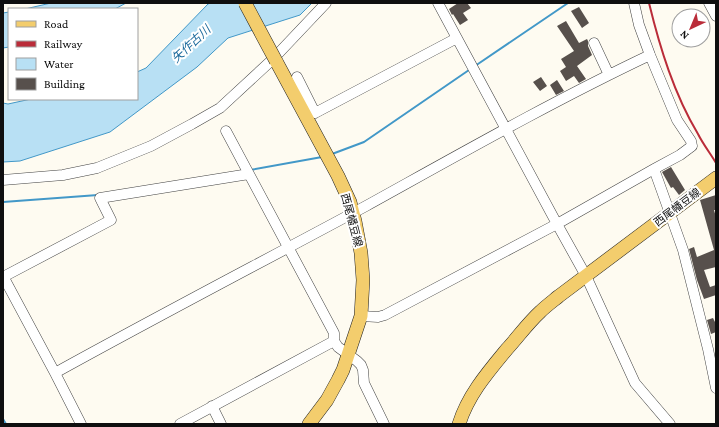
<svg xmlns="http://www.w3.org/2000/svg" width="719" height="427" font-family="'Crimson Pro','Noto Sans JP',serif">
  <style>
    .water { fill: #b8e0f4; stroke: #4298c8 }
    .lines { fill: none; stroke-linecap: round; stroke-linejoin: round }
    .stream { stroke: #4298c8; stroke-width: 2 }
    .building { fill: #57504c }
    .minor-casing { stroke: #424242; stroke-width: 11 }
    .major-casing { stroke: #202020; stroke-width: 14 }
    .minor { stroke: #fff; stroke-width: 10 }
    .major { stroke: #f3cd6d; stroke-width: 13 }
    .rail { stroke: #ba2c39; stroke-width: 2 }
    .major-bridge-casing { stroke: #202020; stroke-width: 14; stroke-linecap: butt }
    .major-bridge { stroke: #f3cd6d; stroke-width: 13 }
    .labels { text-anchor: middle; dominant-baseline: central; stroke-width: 4; stroke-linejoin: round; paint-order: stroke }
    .street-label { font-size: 11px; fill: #0f0f0f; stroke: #fff }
    .water-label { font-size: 12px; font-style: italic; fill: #1d6a9c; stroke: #fff }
  </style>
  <rect width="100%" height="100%" fill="#fefbf1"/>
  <!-- water -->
  <path class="water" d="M51 3H126L115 9H25Z
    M210 3H312L300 15 228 38 197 67 110 132 20 161 3 162V103L8 104 31 99H137V72L146 68 208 4Z
    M9 12V47L3 48V13Z"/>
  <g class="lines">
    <!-- stream -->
    <path class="stream" d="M475 66 568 3
      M332 154 364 142 469 70
      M250 170 322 157
      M3 202 98 195
      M3 419 6 424"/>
  </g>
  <!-- building -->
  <path class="building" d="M458 3H467L471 8 463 13 468 20 460 25 453 14 452 15 449 9Z
    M579 7 589 23 582 28 571 11Z
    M566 21 579 43 587 39 588 41V46L592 55 577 66 586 79 579 83 574 76 566 81 560 71 566 67 561 59 574 51 557 26Z
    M541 77 547 86 540 91 533 82Z
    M557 80 564 91 556 95 550 85Z
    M671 167 685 190 679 195 673 187 671 188 662 172Z
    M716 195V210H714L716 217V267L704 270 710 287 716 285V295L704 299 697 280 689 249 694 247 697 257 714 250 700 200Z
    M713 318 716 324V332L711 334 707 320Z"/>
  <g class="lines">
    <!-- minor casing -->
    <g class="minor-casing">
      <path id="minor" d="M438 3 557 224 586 276 635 383 670 424
        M709 3 716 16
        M594 43 609 75
        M297 77 315 113 457 38
        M226 131 334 333V341L338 347 357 361 361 365 363 370 364 383 384 424
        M654 169 683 250 708 349 716 388
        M3 180 63 175 97 168 151 146 192 124 220 108 273 59 326 3
        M3 276 55 373 81 424
        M3 277 111 220 100 198 249 174
        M361 316 378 317 385 315 557 224 654 169 680 155 692 146 691 141 677 120 650 55 639 25 634 3
        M55 373C158 316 262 262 366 206 460 154 553 101 650 55
        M212 406 221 424
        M180 424 334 341"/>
    </g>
    <!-- major casing -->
    <g class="major-casing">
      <path id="major" d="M276 61 338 176 350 202 355 221 361 253 363 280 361 316 343 370 338 380 327 400 309 424
        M459 424C468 395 488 372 507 349 518 337 528 323 540 312 546 306 553 301 559 296L716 178"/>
    </g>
    <!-- minor -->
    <use href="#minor" class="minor"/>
    <!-- major -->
    <use href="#major" class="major"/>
    <!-- rail -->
    <path class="rail" d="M649 3C660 48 674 94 698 134 703 144 710 153 716 163"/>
    <!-- major-bridge casing -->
    <g class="major-bridge-casing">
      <path id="major-bridge" d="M245 3 276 61"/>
    </g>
    <!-- major-bridge -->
    <use href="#major-bridge" class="major-bridge"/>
  </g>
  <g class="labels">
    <!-- street labels -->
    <g class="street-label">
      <text transform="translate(677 207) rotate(-37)">西尾幡豆線</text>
      <text transform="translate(352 220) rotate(75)">西尾幡豆線</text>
    </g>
    <!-- water labels -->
    <g class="water-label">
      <text transform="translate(191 44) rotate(-43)">矢作古川</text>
    </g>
  </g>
  <!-- border -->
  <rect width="719" height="427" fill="none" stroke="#0f0f0f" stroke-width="8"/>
  <!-- legend -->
  <rect x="8" y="8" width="130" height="92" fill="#ffffff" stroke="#9f9f9f"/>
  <rect x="16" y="21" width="20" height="6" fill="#f3cd6d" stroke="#9f9f9f"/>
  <text x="44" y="28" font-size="12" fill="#0f0f0f">Road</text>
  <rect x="16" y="41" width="20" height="6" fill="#ba2c39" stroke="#9f9f9f"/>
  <text x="44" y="48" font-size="12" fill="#0f0f0f">Railway</text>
  <rect x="16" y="58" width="20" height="12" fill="#b8e0f4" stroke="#9f9f9f"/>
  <text x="44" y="68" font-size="12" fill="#0f0f0f">Water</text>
  <rect x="16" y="78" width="20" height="12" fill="#57504c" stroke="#9f9f9f"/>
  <text x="44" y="88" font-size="12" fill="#0f0f0f">Building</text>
  <!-- north arrow -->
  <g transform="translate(691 28) rotate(224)"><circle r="19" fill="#ffffff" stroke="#9f9f9f"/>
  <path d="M0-3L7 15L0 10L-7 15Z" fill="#ba2c39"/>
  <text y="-6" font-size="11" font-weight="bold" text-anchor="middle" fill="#0f0f0f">N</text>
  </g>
</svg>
